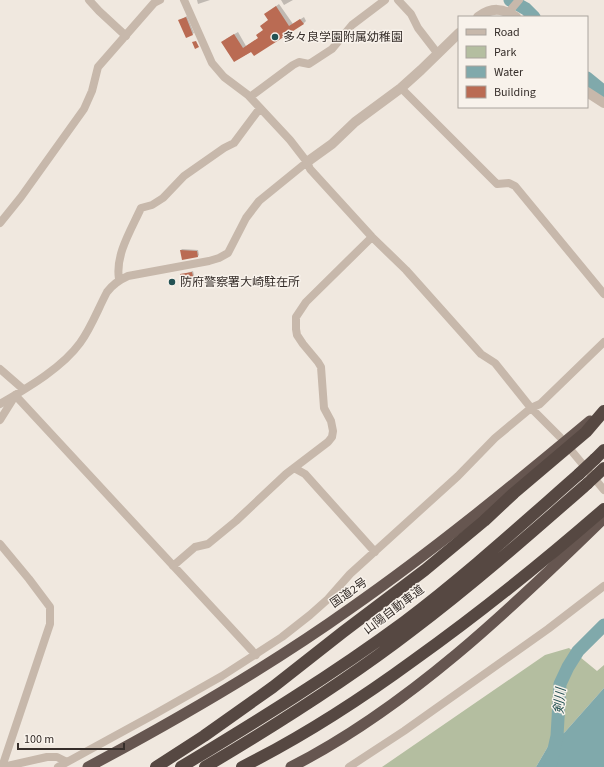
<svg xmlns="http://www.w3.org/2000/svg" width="604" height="767" font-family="'Source Sans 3','Noto Sans JP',sans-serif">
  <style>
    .green { fill: #b4bea0 }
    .water { fill: #80a9ab }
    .shadow { fill: #0003 }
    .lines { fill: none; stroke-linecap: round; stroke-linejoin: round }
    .river { stroke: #80a9ab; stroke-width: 13 }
    .building { fill: #ba6b53 }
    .minor { stroke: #c7b8ab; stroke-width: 8 }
    .tertiary { stroke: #c7b8ab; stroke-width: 10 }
    .trunk { stroke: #665650; stroke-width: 11 }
    .motorway { stroke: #564842; stroke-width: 12 }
    .motorway-bridge { stroke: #564842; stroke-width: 12 }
    .poi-dot { fill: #235153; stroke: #f8f2eb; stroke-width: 1.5 }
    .labels { text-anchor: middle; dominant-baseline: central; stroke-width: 3; stroke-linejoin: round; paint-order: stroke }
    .poi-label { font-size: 12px; fill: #362e2a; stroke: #f8f2eb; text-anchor: start }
    .street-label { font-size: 12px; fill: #362e2a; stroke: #f8f2eb }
    .water-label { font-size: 13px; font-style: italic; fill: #235153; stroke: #f8f2eb }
  </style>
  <rect width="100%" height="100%" fill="#f0e8df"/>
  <!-- green -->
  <path class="green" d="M569 648 597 671 604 665V688L565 732 550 743 536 767H382L545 655Z"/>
  <!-- water -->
  <path class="water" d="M604 688V767H536L550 743 565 732Z"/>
  <!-- shadow -->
  <path class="shadow" d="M197 0H210L198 4Z
    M281 0H293L284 5Z
    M279 4 293 24 304 17 306 21 303 24 234 61 226 39 238 32 246 46 259 38 257 35 264 30 261 26 269 20 265 14Z
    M187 16 194 33 187 37 180 20Z
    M182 249 198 250 199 255 198 256 183 259 181 250Z
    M193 271 195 279 194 280 181 275Z"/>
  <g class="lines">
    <!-- river -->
    <path class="river" d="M510 0 526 9 534 17
      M587 78 604 92
      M550 767 557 736 560 684 568 667 578 651 604 625"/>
  </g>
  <!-- building -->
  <path class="building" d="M276 6 289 26 300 19 304 24 254 56 251 52 234 62 221 42 234 34 243 48 258 38 256 35 263 30 260 26 268 20 264 14Z
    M186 17 193 35 186 38 178 20Z
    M196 41 199 47 195 49 192 42Z
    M180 250 197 251 198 257 182 260Z
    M192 272 194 281 183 284 180 274Z"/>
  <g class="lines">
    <!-- minor -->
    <path class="minor" d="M89 0 99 11 126 36
      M184 0 212 63 224 77 248 95 290 140 307 162 310 169 372 237 406 270 481 354 495 363 531 408 560 437
      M398 0 411 14 418 28 438 54
      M508 13 519 0
      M401 88 497 184 509 183 515 186 604 294
      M250 97 293 65 299 62 309 64 332 49 352 25 385 0
      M0 223 21 197 84 109 92 91 98 67 154 3 160 0
      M119 279C115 255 131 230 141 208L152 205 163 198 184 176 224 148 234 143 260 108
      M0 369 23 389
      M15 395 256 655
      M0 404C27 388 62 368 80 343 91 328 98 309 107 292 113 284 119 280 128 276L209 261 219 258 228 253 246 218 259 201 307 162
      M0 420 15 396
      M570 449 604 490
      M294 468 305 474 375 552
      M0 544 29 579 50 607V624L2 767
      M173 566 195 547 208 544 236 521 286 474 328 442 332 437 333 431 331 421 324 408 321 367 318 362 303 344 297 335 296 329V317L306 302 372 237
      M3 767 47 757H57L67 762
      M58 767 155 714 222 676 282 637 310 615 328 599 350 574 458 476 495 438 531 408 540 404 604 342
      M349 767 404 731 548 629 604 586"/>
    <!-- tertiary -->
    <path class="tertiary" d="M478 17C492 7 502 8 516 17
      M587 92 604 103
      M307 162 332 144 355 122 401 88 421 70 459 33"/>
    <!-- trunk -->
    <path class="trunk" d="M88 767C178 719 267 668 351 608 434 550 512 486 590 421
      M291 767C407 708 511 609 604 518"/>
    <!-- motorway -->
    <path class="motorway" d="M595 459 604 450
      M156 767 204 736 273 687 343 632 425 570 484 521 514 493 586 432 604 411
      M181 767C257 721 332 675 404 622 465 576 522 524 579 474
      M205 767C276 725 346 681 411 631 472 585 530 534 587 484
      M242 767C304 736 358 701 414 660 480 613 543 562 604 509"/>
    <!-- motorway-bridge -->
    <path class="motorway-bridge" d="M579 474 595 459
      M587 484 604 468"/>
  </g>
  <!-- markers -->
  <g class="poi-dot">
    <circle cx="275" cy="37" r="4"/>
    <circle cx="172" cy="282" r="4"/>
  </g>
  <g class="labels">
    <!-- poi labels -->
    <g class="poi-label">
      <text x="283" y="37">多々良学園附属幼稚園</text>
      <text x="180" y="282">防府警察署大崎駐在所</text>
    </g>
    <!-- street labels -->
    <g class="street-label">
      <text transform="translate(349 593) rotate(-35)">国道2号</text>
      <text transform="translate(394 610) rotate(-37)">山陽自動車道</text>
    </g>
    <!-- water labels -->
    <g class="water-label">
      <text transform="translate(560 701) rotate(-85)">剣川</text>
    </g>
  </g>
  <!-- legend -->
  <rect x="458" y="16" width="130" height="92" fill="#f8f2eb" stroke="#aaa49e"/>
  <rect x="466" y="29" width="20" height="6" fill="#c7b8ab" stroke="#aaa49e"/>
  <text x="494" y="36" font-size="12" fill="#362e2a">Road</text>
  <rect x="466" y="46" width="20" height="12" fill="#b4bea0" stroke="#aaa49e"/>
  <text x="494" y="56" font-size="12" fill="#362e2a">Park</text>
  <rect x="466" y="66" width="20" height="12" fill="#80a9ab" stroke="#aaa49e"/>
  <text x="494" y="76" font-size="12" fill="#362e2a">Water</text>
  <rect x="466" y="86" width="20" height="12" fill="#ba6b53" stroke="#aaa49e"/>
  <text x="494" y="96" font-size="12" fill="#362e2a">Building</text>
  <!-- scale -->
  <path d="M18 743v6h106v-6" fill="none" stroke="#362e2a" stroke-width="2"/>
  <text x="24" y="743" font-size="12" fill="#362e2a" stroke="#f8f2eb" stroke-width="3" paint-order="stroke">100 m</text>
</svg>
